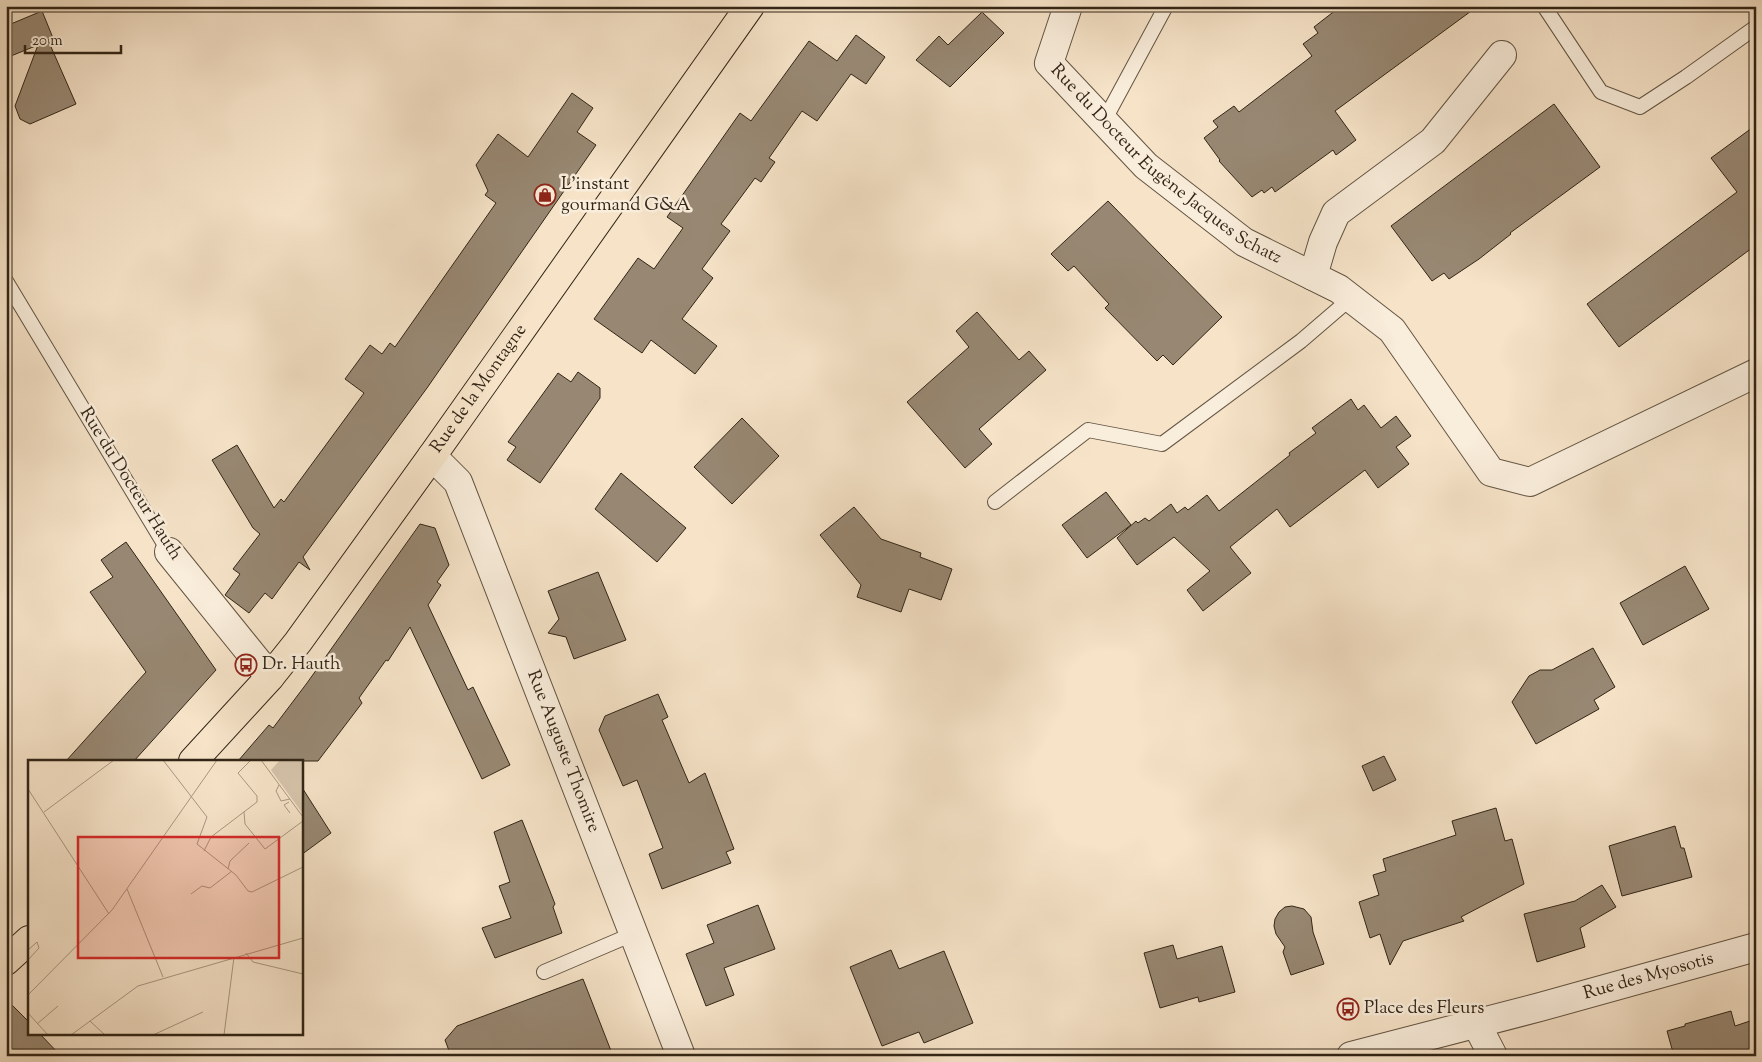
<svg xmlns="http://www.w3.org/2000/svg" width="1762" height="1062" font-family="'Sorts Mill Goudy',serif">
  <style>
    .building { fill: #988873; stroke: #322516 }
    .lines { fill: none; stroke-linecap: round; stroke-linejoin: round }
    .service-casing { stroke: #635442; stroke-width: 16 }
    .minor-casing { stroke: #635442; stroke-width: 30 }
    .primary-casing { stroke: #322516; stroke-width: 30 }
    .service { stroke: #f9eddb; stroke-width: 14 }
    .minor { stroke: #f9eddb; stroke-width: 28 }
    .primary { stroke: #f6e3c8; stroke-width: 28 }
    .labels { text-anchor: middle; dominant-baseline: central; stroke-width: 5; stroke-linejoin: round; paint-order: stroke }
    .street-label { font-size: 18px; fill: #322516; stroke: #f9eddb }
    .poi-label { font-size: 18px; fill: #322516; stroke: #f9eddb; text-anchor: start }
    .inset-road { fill: none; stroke: #a89781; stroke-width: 1 }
    .view { fill: #d62828; fill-opacity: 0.15; stroke: #d62828; stroke-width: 2.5 }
    .inset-edge { fill: none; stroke: #322516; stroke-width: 2.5 }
  </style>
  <rect width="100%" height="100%" fill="#f6e3c8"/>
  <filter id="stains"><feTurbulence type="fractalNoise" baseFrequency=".004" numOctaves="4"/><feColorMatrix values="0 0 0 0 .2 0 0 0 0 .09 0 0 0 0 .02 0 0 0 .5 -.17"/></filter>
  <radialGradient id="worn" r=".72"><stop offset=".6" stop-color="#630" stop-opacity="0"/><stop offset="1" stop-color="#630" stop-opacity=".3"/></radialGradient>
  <!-- building -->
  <path class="building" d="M1341 6H1478L1335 111 1356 140 1336 155 1333 150 1275 192 1272 187 1264 193 1262 190 1252 197 1219 161 1220 160 1204 138 1218 127 1213 121 1234 106 1239 112 1312 56 1303 44 1318 33 1314 27Z
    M42 11 53 38 48 40 76 104 30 124 20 119 15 106 38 45 6 58V26Z
    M982 12 1004 33 950 87 916 60 939 36 948 45Z
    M856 35 885 57 866 84 851 74 817 121 802 111 769 158 775 162 761 182 755 178 721 224 730 231 702 269 713 278 682 319 717 346 695 374 651 340 642 353 594 319 638 258 654 269 683 228 667 217 740 113 751 121 809 41 837 61Z
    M572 93 593 108 577 132 596 145 427 388 303 557 310 570 299 562 272 599 265 593 249 613 225 595 240 574 233 569 260 534 253 528 212 460 237 445 274 508 281 499 284 502 364 393 345 379 370 345 382 354 390 343 395 347 496 203 485 195 488 191 476 165 498 134 528 157Z
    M1554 104 1600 167 1510 233 1511 234 1479 259 1449 279 1444 273 1432 281 1391 226Z
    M1756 125V245L1619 347 1587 304 1737 192 1711 158Z
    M1108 201 1222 317 1173 365 1163 355 1157 361 1105 308 1109 304 1074 266 1068 271 1051 254Z
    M977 312 1019 360 1029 351 1046 370 979 429 992 444 965 468 907 402 969 347 956 331Z
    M578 372 600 388V398L540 483 507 460 516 447 508 442 558 373 571 382Z
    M1351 399 1358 410 1364 405 1381 428 1396 416 1411 436 1396 447 1409 464 1378 488 1365 470 1290 527 1277 509 1230 547 1251 573 1203 611 1187 590 1210 571 1174 537 1137 565 1117 538 1136 521 1138 523 1145 518 1149 521 1171 504 1177 513 1185 507 1188 510 1207 495 1219 511 1290 455 1289 453 1316 433 1312 428Z
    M742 418 779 456 732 504 694 467Z
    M621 473 686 528 657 562 595 509Z
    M1106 492 1131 525 1087 558 1062 525Z
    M854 507 881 539 921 553 920 557 952 569 941 600 909 589 901 612 857 597 861 585 820 535Z
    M420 524 435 528 449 565 437 582 441 585 428 605 468 690 473 687 510 765 482 779 410 627 388 661 386 660 359 698 362 703 318 761H238L269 725 273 728 307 683Z
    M126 542 216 670 134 761H66L146 672 90 592 113 577 101 560Z
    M1685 566 1709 609 1643 645 1620 603Z
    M598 572 626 640 574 659 566 637 548 633 559 619 548 591Z
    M1593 648 1615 687 1594 700 1599 709 1536 744 1512 702 1529 676 1540 670H1552Z
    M658 694 668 717 662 720 689 783 705 773 734 849 726 852 731 863 662 889 649 854 663 848 637 780 623 786 599 730 605 716Z
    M1384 756 1396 780 1373 791 1362 766Z
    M301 786 331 833 301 855Z
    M1496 808 1505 841 1512 839 1524 884 1461 917 1464 921 1403 941 1390 965 1380 934 1370 938 1359 902 1379 895 1373 875 1386 871 1383 859 1456 835 1452 821Z
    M522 820 555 904 553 907 562 933 495 958 482 928 511 918 499 886 510 882 494 832Z
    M1675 826 1681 848H1684L1692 877 1622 896 1609 846Z
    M1602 885 1616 907 1580 928 1585 947 1537 962 1524 914 1575 901Z
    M758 905 775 949 724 968 734 995 706 1006 686 954 714 943 707 925Z
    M1292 906 1304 909 1311 917 1313 932 1324 964 1291 975 1283 952 1285 947 1276 934 1274 926 1275 919 1279 912 1285 907Z
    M1173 945 1177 959 1222 946 1235 992 1199 1002 1198 997 1160 1008 1144 953Z
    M891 950 899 969 944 951 973 1023 924 1043 919 1032 882 1046 850 967Z
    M583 979 613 1056H451L445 1040 457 1026Z
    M6 999 29 1022V1033H39L61 1056H6Z
    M1731 1011 1735 1026 1756 1019V1052L1742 1056H1674L1667 1031 1685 1026V1024Z"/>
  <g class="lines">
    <!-- service casing -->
    <g class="service-casing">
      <path id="service" d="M1544 6 1601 92 1640 107 1686 77 1756 27
        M1104 121 1166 6
        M6 281 169 552
        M995 502 1088 430 1162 444 1301 341 1351 298
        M544 972 633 934"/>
    </g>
    <!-- minor casing -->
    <g class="minor-casing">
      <g id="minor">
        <path id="s1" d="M1068 6 1049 63 1146 166 1244 242 1339 289 1392 330 1491 472 1530 482 1756 373"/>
        <path d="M1313 276 1323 242 1336 213 1433 141 1502 55"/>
        <path id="s2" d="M432 456 458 482 681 1056"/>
        <path d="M169 552 270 677"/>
        <path d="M1476 1023 1493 1056"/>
        <path id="s3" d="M1351 1056 1540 1007 1756 947"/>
      </g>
    </g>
    <!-- primary casing -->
    <g class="primary-casing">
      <g id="primary">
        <path id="s4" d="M193 761 270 677 298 642 432 456 750 6"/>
        <path d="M6 961 29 940"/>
      </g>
    </g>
    <!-- service -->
    <use href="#service" class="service"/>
    <!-- minor -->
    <use href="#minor" class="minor"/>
    <!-- primary -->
    <use href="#primary" class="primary"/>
  </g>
  <!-- icons -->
  <defs>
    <g id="shop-ring" transform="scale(1.125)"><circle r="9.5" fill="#f9eddb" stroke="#8f2418" stroke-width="1.5"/><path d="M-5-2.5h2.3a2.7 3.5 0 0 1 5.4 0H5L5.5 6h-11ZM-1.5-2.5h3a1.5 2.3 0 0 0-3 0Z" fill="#8f2418"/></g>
    <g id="bus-ring" transform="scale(1.125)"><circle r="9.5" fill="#f9eddb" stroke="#8f2418" stroke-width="1.5"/><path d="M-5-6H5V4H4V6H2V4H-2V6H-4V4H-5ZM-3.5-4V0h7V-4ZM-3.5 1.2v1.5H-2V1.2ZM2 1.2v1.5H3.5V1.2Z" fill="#8f2418"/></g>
  </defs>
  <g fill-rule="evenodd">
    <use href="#shop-ring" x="545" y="195"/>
    <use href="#bus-ring" x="246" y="665"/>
    <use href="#bus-ring" x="1348" y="1009"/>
  </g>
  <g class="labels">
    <!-- street labels -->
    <g class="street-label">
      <text stroke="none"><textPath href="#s1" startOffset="216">Rue du Docteur Eugène Jacques Schatz</textPath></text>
      <text stroke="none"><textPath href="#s4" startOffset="470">Rue de la Montagne</textPath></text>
      <text transform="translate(130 484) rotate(58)">Rue du Docteur Hauth</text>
      <text stroke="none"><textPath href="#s2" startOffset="326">Rue Auguste Thomire</textPath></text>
      <text stroke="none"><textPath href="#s3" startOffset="308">Rue des Myosotis</textPath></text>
    </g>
    <!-- poi labels -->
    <g class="poi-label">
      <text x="561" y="185">L'instant<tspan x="561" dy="21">gourmand G&amp;A</tspan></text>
      <text x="262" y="665">Dr. Hauth</text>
      <text x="1364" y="1009">Place des Fleurs</text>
    </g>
  </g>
  <!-- overview -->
  <g transform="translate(28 760)">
    <rect width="275" height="275" fill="#f6e3c8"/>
    <path d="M252 0H275V54L243 10Z" fill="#d5c3aa"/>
    <path class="inset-road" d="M135 0 179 57 169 84 208 115 220 131 224 132 275 107M233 0 275 57M251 25 248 31 253 41 262 39M0 29 81 154M261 42 256 45 262 53M16 52 86 0M216 52 217 64 237 89 275 61M176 91 183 77 229 42V36L210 13 223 0M200 109 202 101 221 83M99 129 135 217M163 134 174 126 182 128 204 111M0 190 9 182 11 188 0 200M218 193 225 202 275 214M0 235 84 150 189 0M0 253 20 275M62 261 77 275M9 264 30 246M43 275 110 226 275 178M125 275 175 252M196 275 206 197"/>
    <path class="view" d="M50 77H251V198H50Z"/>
    <rect width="275" height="275" class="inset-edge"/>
  </g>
  <!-- margin -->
  <rect width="1762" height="1062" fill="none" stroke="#f6e3c8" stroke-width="25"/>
  <rect x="8" y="8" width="1747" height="1047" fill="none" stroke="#322516" stroke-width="2.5"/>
  <rect x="12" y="12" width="1737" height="1037" fill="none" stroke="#322516"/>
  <!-- scale -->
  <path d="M25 45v8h96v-8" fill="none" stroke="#322516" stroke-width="2.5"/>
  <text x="32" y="45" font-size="15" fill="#322516" stroke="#f9eddb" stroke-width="4" paint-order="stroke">20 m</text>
  <rect width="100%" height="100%" filter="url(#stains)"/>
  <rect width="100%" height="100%" fill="url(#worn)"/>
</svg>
